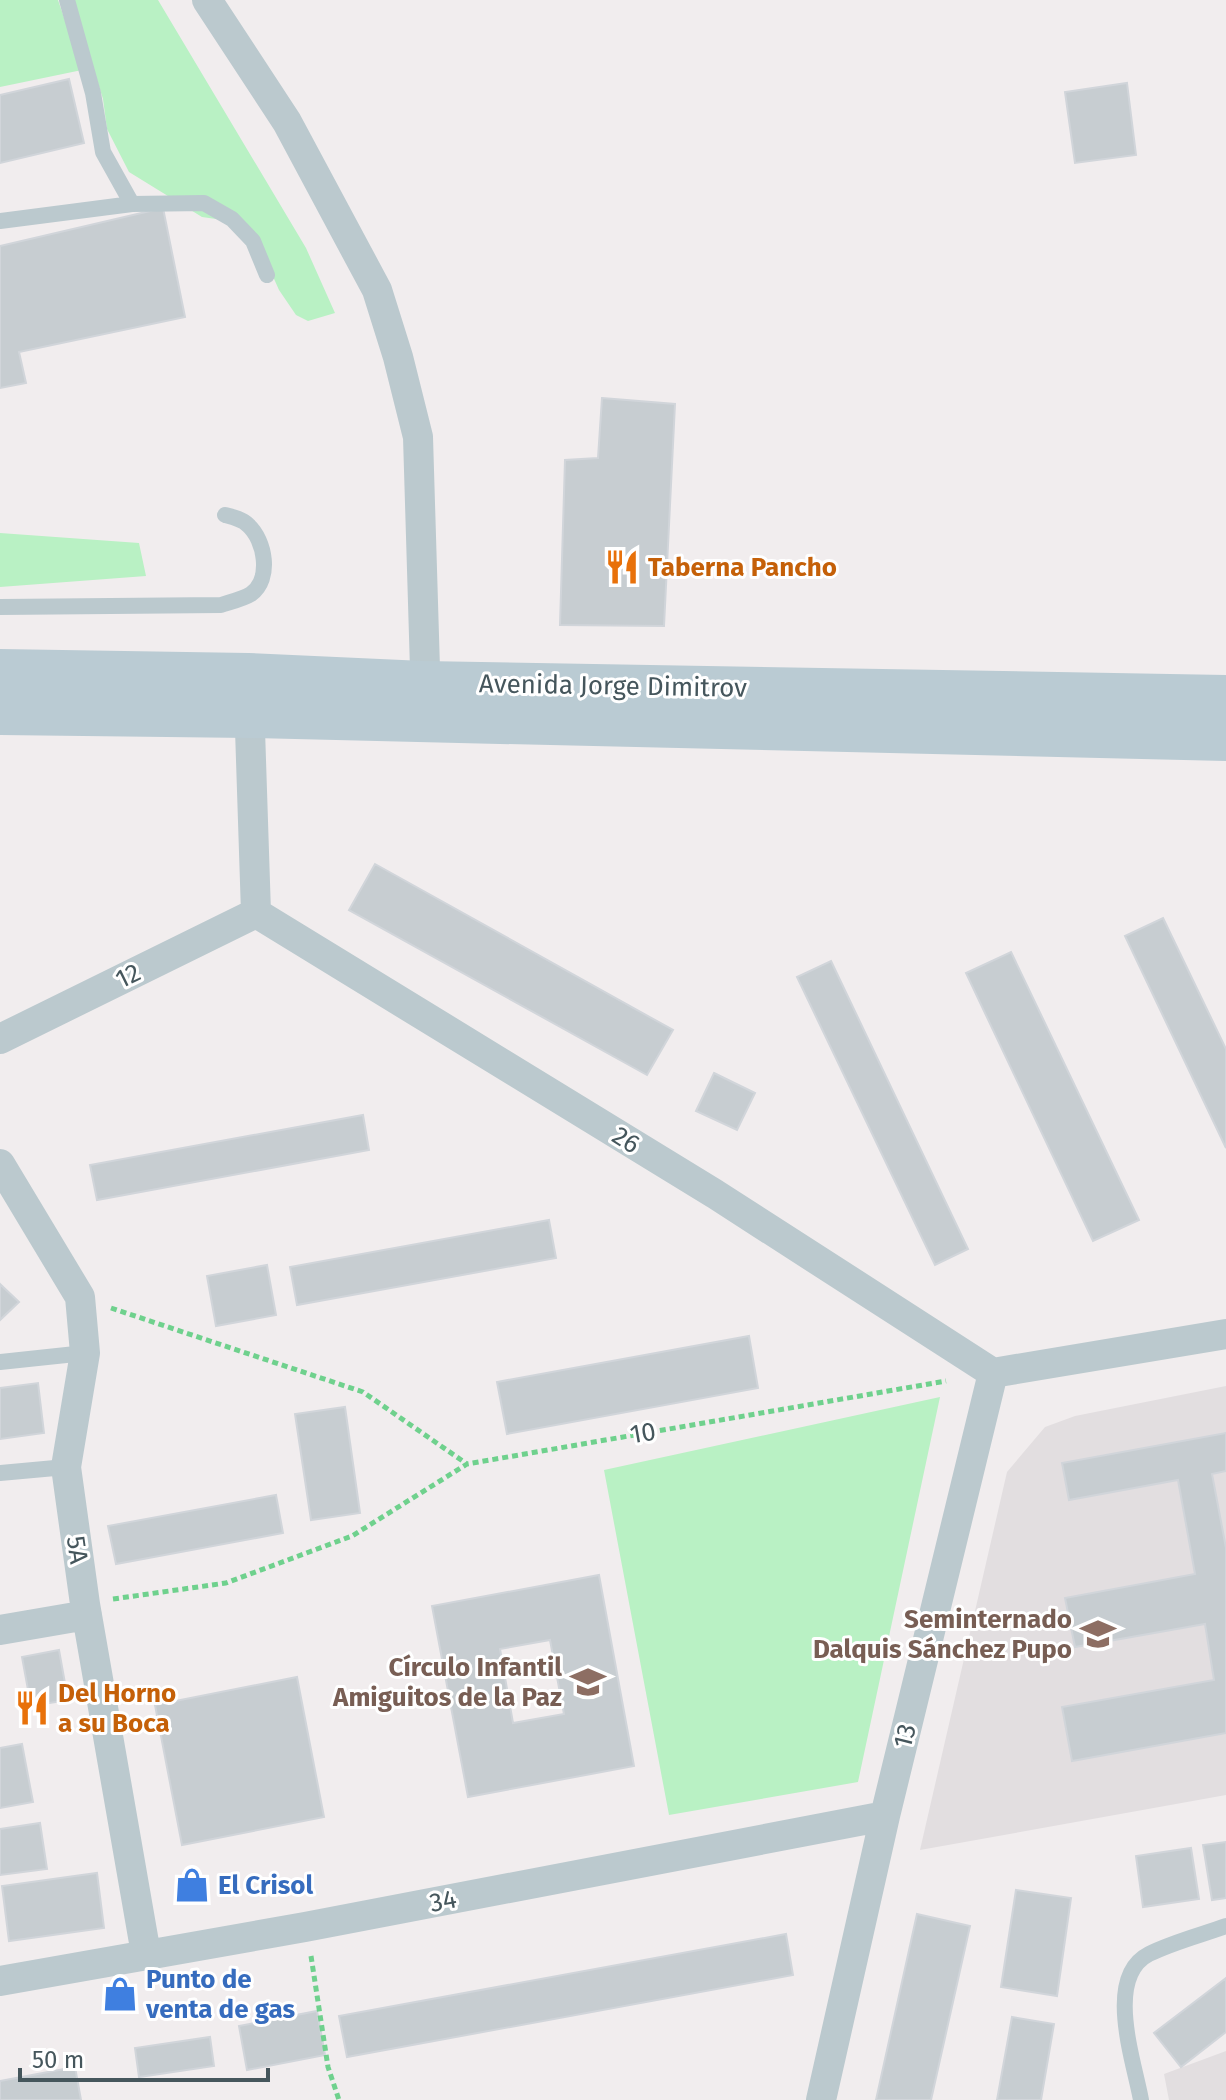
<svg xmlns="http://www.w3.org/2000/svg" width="1226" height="2100" font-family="'Fira Sans',sans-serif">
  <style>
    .education { fill: #e2dee0 }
    .green { fill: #b9f1c4 }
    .building { fill: #c7cdd1; stroke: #d1d5da; stroke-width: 2; fill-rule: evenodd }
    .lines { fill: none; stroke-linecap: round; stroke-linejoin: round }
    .path { stroke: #6fd18d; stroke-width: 5; stroke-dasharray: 6 4; stroke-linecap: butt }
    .lane { stroke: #bbc9ce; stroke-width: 16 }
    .street { stroke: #bbc9ce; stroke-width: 30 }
    .secondary { stroke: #bacbd3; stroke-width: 44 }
    .labels { text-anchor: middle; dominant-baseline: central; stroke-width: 6; stroke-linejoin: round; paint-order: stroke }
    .food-label { font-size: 26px; font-weight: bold; fill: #c56008; stroke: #fff; text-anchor: start }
    .street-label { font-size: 26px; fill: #45565c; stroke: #fff }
    .education-label { font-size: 26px; font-weight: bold; fill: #785e54; stroke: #fff; text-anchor: end }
    .shop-label { font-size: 26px; font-weight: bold; fill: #366cbe; stroke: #fff; text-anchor: start }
  </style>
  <rect width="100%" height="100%" fill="#f1edee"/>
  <!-- education -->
  <path class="education" d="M1226 1386V1795L920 1850 1007 1472 1045 1427 1075 1416Z
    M1226 2051V2100H1169L1164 2074Z"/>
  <!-- green -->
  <path class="green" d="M0 0H58L82 70 0 87Z
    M72 0H158L306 248 335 313 308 321 296 315 279 290 259 245 223 220 202 217 129 172 107 129 103 99Z
    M0 533 139 543 146 576 0 587Z
    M940 1397 858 1782 669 1815 604 1470Z"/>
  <!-- building -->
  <path class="building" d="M69 79 84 143 0 163V95Z
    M1127 83 1136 155 1075 163 1065 92Z
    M163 208 185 317 19 352 26 383 0 388V246Z
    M602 398 675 404 664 626 560 625 565 460 598 458Z
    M375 864 673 1030 647 1075 349 910Z
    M1163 918 1226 1049V1148L1125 936Z
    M1011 952 1139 1220 1093 1241 966 973Z
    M831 961 968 1249 935 1265 797 977Z
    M714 1073 755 1093 737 1130 696 1111Z
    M363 1115 369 1150 97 1200 90 1165Z
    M549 1220 556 1258 297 1305 290 1267Z
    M267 1265 276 1315 216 1326 207 1276Z
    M0 1284 19 1302 0 1320Z
    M749 1336 758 1388 507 1434 497 1382Z
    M38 1383 44 1433 0 1439V1388Z
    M345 1407 360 1513 311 1520 295 1414Z
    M1226 1433V1471L1212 1474 1226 1548V1733L1072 1761 1062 1707 1214 1680 1205 1624 1075 1647 1065 1598 1195 1574 1178 1480 1069 1500 1062 1463Z
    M276 1495 283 1533 116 1564 108 1526Z
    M599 1575 634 1766 468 1797 432 1606ZM550 1640 564 1714 513 1723 500 1649Z
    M59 1650 68 1700 31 1706 22 1657Z
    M297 1677 324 1817 182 1845 155 1705Z
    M22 1744 33 1802 0 1808V1748Z
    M40 1823 47 1869 0 1875V1829Z
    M1226 1842V1898L1212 1900 1203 1845Z
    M1191 1848 1199 1899 1143 1907 1136 1856Z
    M97 1873 104 1928 9 1941 2 1886Z
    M1016 1890 1071 1898 1057 1996 1001 1987Z
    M917 1914 970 1926 931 2100H876Z
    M786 1934 793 1975 347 2057 339 2016Z
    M1226 1978V2032L1181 2067 1154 2033Z
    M317 2011 325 2055 247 2070 239 2026Z
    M1012 2017 1054 2024 1041 2100H997Z
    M210 2037 214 2066 139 2077 135 2048Z
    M75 2067 81 2100H0V2081Z"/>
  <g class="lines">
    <!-- path -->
    <path class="path" d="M111 1308 363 1392 467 1464
      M113 1599 226 1583 352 1536 467 1464 946 1381
      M311 1956 328 2067 339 2100"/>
    <!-- lane -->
    <path class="lane" d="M67 0 93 93 103 152 132 204 204 203 232 219 253 241 267 275
      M0 221 132 204
      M0 607 221 605C230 602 243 599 251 594 272 579 265 540 248 525 242 519 233 517 225 515
      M0 1362 85 1353
      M0 1473 66 1467
      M1141 2100C1134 2061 1104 1977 1149 1954 1173 1942 1201 1935 1226 1926"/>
    <!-- street -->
    <path class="street" d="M207 0 287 122 377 290 398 357 418 437 426 702
      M249 699 256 913
      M256 913 715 1194 993 1373
      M0 1039 256 913
      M0 1164 80 1297 85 1353 66 1467 85 1604 146 1954
      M993 1373 1226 1334
      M0 1630 87 1615
      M0 1981 305 1927 885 1816
      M821 2100 885 1816 993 1373"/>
    <!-- secondary -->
    <path class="secondary" d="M0 671 248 675 423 683 1226 697
      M0 713 250 716 1226 739"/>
  </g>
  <!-- icons -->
  <defs>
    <g id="restaurant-bare" transform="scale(2.76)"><path d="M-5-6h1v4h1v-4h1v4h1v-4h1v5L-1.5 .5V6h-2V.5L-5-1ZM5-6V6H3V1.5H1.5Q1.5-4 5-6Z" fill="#e8710a" stroke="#fff" stroke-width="2.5" paint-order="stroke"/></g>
    <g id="school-bare" transform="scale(2.76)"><path d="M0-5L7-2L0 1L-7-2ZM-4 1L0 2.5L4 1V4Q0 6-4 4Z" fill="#8d6e63" stroke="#fff" stroke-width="2.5" paint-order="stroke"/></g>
    <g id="shop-bare" transform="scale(2.76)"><path d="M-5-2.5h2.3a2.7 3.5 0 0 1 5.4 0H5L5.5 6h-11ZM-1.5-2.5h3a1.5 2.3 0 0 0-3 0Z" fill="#3f7fe0" stroke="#fff" stroke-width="2.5" paint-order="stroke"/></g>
  </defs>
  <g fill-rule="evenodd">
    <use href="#restaurant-bare" x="622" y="567"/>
    <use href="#school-bare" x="1098" y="1634"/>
    <use href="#school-bare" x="588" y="1682"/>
    <use href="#restaurant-bare" x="32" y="1708"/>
    <use href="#shop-bare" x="192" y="1885"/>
    <use href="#shop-bare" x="120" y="1994"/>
  </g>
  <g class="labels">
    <!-- food labels -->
    <g class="food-label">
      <text x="648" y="567">Taberna Pancho</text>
      <text x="58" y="1693">Del Horno<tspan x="58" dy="30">a su Boca</tspan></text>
    </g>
    <!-- street labels -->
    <g class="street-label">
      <text transform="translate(613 686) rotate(1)">Avenida Jorge Dimitrov</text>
      <text transform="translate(128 976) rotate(-26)">12</text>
      <text transform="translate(626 1140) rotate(32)">26</text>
      <text transform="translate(643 1433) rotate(-10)">10</text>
      <text transform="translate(77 1550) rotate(82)">5A</text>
      <text transform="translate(905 1736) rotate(-76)">13</text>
      <text transform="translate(443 1901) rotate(-11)">34</text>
    </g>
    <!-- education labels -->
    <g class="education-label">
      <text x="1072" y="1619">Seminternado<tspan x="1072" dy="30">Dalquis Sánchez Pupo</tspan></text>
      <text x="562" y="1667">Círculo Infantil<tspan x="562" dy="30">Amiguitos de la Paz</tspan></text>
    </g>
    <!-- shop labels -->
    <g class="shop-label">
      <text x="218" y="1885">El Crisol</text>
      <text x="146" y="1979">Punto de<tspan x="146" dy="30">venta de gas</tspan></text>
    </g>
  </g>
  <!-- scale -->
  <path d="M20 2068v12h248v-12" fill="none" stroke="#45565c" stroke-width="4"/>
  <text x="32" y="2068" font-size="24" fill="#45565c" stroke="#ffffff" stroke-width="6" paint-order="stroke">50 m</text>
</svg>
